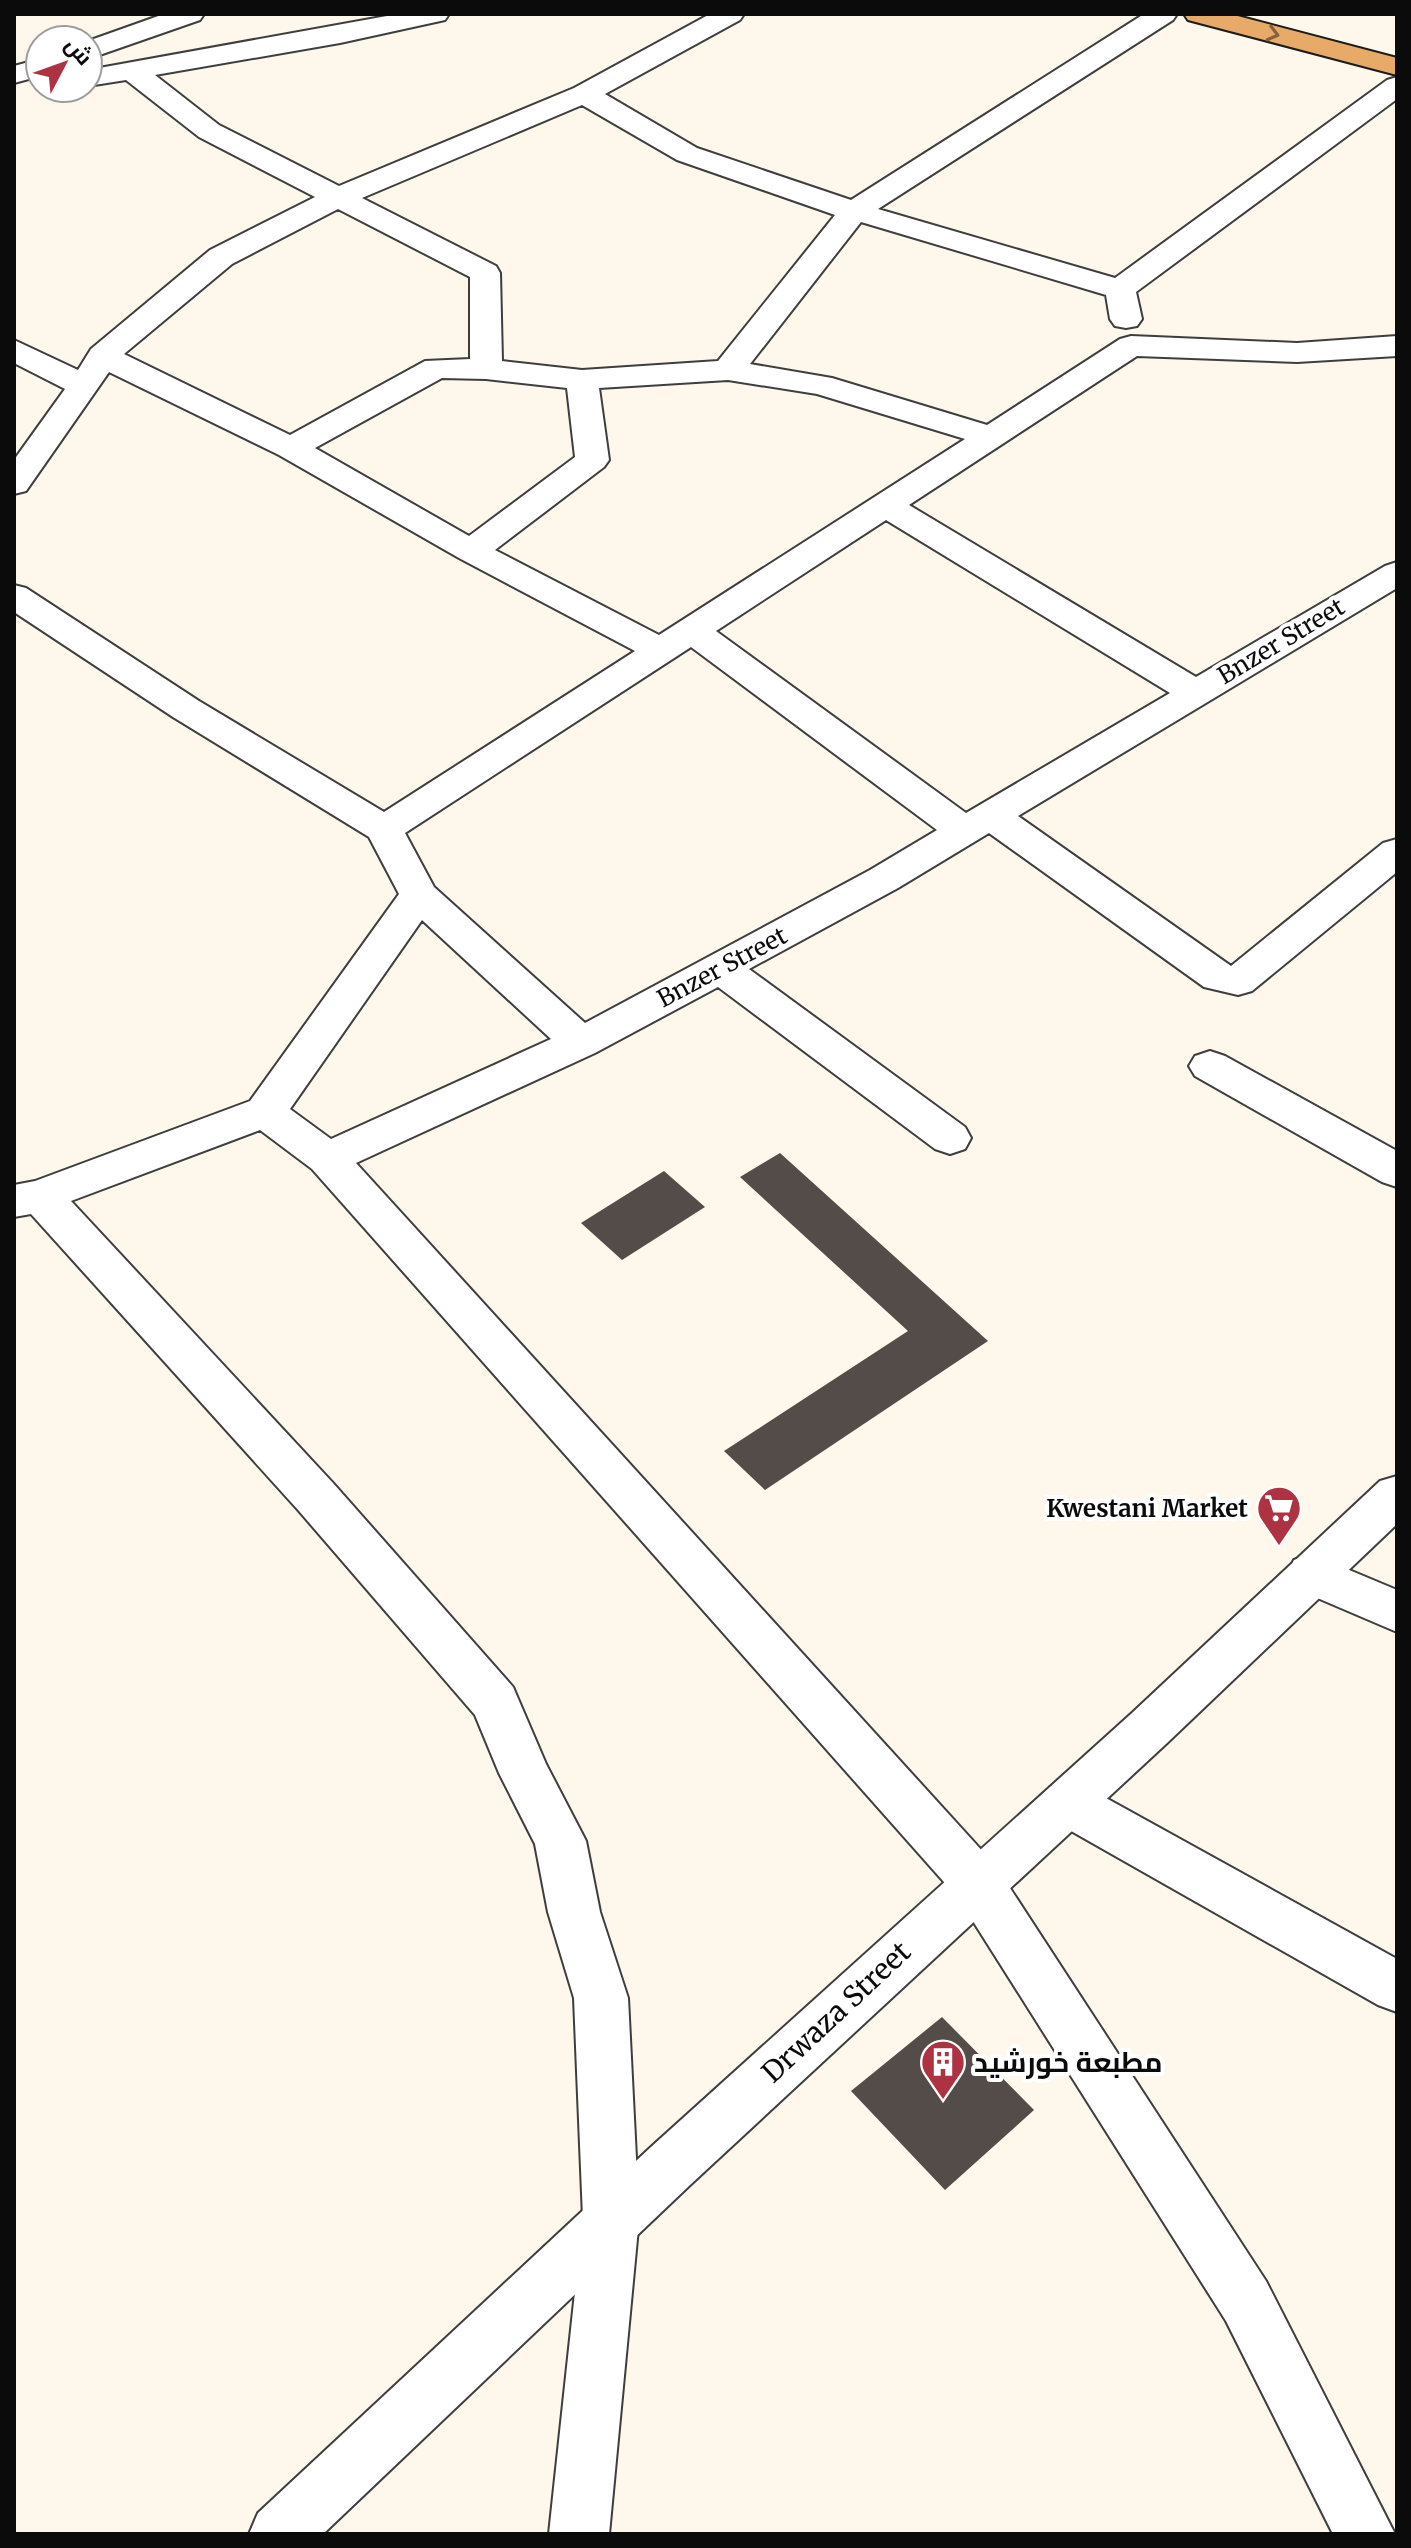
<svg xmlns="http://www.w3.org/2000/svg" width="1411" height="2548" font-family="Merriweather,Cairo,serif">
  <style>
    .building { fill: #534c49 }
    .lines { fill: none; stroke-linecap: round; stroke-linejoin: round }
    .minor-casing { stroke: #3e3e3e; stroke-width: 4 }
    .tertiary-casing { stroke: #3e3e3e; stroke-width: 4 }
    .trunk-casing { stroke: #1c1c1c; stroke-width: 4 }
    .minor { fill: #fff; fill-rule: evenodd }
    .tertiary { fill: #fff; fill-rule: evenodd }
    .trunk { fill: #e8aa68; fill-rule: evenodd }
    .oneway { stroke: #85623e }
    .labels { text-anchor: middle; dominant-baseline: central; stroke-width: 8; stroke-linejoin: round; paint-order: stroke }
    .street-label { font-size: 24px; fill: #0b0b0b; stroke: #fff }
    .poi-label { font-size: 24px; font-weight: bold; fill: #0b0b0b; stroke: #fff; text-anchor: end }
    .near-street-label { font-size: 28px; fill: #0b0b0b; stroke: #fff }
    .near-poi-label { font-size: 28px; font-weight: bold; fill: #0b0b0b; stroke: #fff; text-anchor: start }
  </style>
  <rect width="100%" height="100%" fill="#fdf8eb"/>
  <!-- building -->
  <path class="building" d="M780 1153 988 1341 765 1490 724 1451 908 1331 740 1177Z
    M664 1171 705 1207 622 1260 581 1223Z
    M942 2017 1034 2110 945 2190 851 2091Z"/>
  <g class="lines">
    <!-- minor casing -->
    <g class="minor-casing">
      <path id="minor" d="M164 14H204L200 20 88 59V41Z
        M398 14H449L445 20 340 43 155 75 219 125 339 186 574 88 710 14H744L740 20 605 94 697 148 851 200 1144 14H1177L1173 20 878 209 1115 278 1387 80 1397 77V99L1136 292 1142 319 1137 326 1126 328 1115 326 1110 319 1106 295 861 222 750 364 832 378 987 425 1120 339 1131 336 1297 343 1397 336V356L1297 362 1137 356 909 505 1196 677 1385 566 1397 562V588L1018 816 1231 966 1383 843 1397 839V872L1252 991 1238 995 1204 987 989 833 898 888 749 969 965 1127 971 1138 965 1149 950 1154 935 1149 718 987 595 1053 356 1163 995 1865 1266 2281 1395 2534H1333L1226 2321 959 1899 312 1169 260 1130 71 1201 333 1483 513 1687 546 1764 586 1841 600 1912 628 1998 639 2218 609 2534H549L583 2218 574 1998 548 1912 535 1844 499 1773 475 1715 299 1511 31 1214 14 1217V1185L35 1181 250 1101 399 894 369 837 173 717 14 612V585L26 588 199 701 384 812 635 651 459 558 279 455 109 372 26 491 14 494V460L65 389 14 363V340L78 370 91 349 210 250 315 197 199 137 126 80 88 86V70ZM582 105 677 160 835 215 718 361 582 370 502 361 500 273 496 266 362 198ZM338 209 470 277V359L425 361 290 435 124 354 232 264ZM442 378 486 379 567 388 575 457 469 536 315 448ZM728 380 817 394 965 439 659 635 495 550 604 467 609 460 599 388ZM886 520 1170 693 966 813 716 631ZM691 647 937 830 870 870 585 1023 434 887 405 833ZM422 920 551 1039 331 1139 290 1109Z
        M40 59V76L14 83V66Z
        M1210 1051 1225 1056 1397 1151V1187L1382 1182 1195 1076 1189 1066 1195 1056Z
        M1311 1554 1397 1590V1632L1294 1588 1287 1574 1294 1560Z
        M1068 1780 1086 1787 1397 1959V2012L1378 2005 1050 1819 1043 1803 1050 1787Z"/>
    </g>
    <!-- tertiary casing -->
    <g class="tertiary-casing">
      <path id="tertiary" d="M1397 1476V1524L1167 1743 690 2185 323 2534H249L258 2513 651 2147 1132 1713 1380 1481Z"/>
    </g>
    <!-- trunk casing -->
    <g class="trunk-casing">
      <path id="trunk" d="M1184 14H1230L1397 58V75L1188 20Z"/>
    </g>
    <!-- minor -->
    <use href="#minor" class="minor"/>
    <!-- tertiary -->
    <use href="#tertiary" class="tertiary"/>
    <!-- trunk -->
    <use href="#trunk" class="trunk"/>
  </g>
  <!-- one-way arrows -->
  <defs><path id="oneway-chevron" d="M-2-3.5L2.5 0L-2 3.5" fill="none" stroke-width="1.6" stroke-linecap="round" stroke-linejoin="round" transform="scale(2)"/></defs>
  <use class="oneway" href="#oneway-chevron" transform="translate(1273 34) rotate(15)"/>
  <!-- icons -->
  <defs>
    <g id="supermarket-pin" transform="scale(2.3)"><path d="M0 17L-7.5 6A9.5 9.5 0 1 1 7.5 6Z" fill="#ad3242" stroke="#fff"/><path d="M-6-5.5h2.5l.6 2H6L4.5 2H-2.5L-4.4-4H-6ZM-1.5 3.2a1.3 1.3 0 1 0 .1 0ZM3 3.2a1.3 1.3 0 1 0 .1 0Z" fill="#fff"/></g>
    <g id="building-pin" transform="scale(2.3)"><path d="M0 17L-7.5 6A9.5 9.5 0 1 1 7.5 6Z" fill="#ad3242" stroke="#fff"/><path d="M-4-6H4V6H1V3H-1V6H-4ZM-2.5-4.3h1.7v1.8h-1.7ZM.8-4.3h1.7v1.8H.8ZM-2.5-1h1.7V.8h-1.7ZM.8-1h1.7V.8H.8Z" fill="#fff"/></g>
  </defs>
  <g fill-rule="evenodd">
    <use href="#supermarket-pin" x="1279" y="1508"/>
    <use href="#building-pin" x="943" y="2062"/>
  </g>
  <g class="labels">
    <!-- street labels -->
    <g class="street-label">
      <text transform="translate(1281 641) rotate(-31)">Bnzer Street</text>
      <text transform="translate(722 967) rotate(-28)">Bnzer Street</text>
    </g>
    <!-- poi labels -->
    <g class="poi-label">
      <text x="1248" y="1508">Kwestani Market</text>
    </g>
    <!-- near-street labels -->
    <g class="near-street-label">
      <text transform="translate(836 2012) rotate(-43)">Drwaza Street</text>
    </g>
    <!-- near-poi labels -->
    <g class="near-poi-label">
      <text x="974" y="2062">مطبعة خورشيد</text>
    </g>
  </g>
  <!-- border -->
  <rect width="1411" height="2548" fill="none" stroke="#0b0b0b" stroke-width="32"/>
  <!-- north arrow -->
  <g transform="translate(64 64) rotate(49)"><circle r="38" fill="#ffffff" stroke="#9d9d9d" stroke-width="2"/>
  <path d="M0-6L14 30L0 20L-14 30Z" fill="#ad3242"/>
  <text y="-12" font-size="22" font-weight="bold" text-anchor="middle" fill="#0b0b0b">ش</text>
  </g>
</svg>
